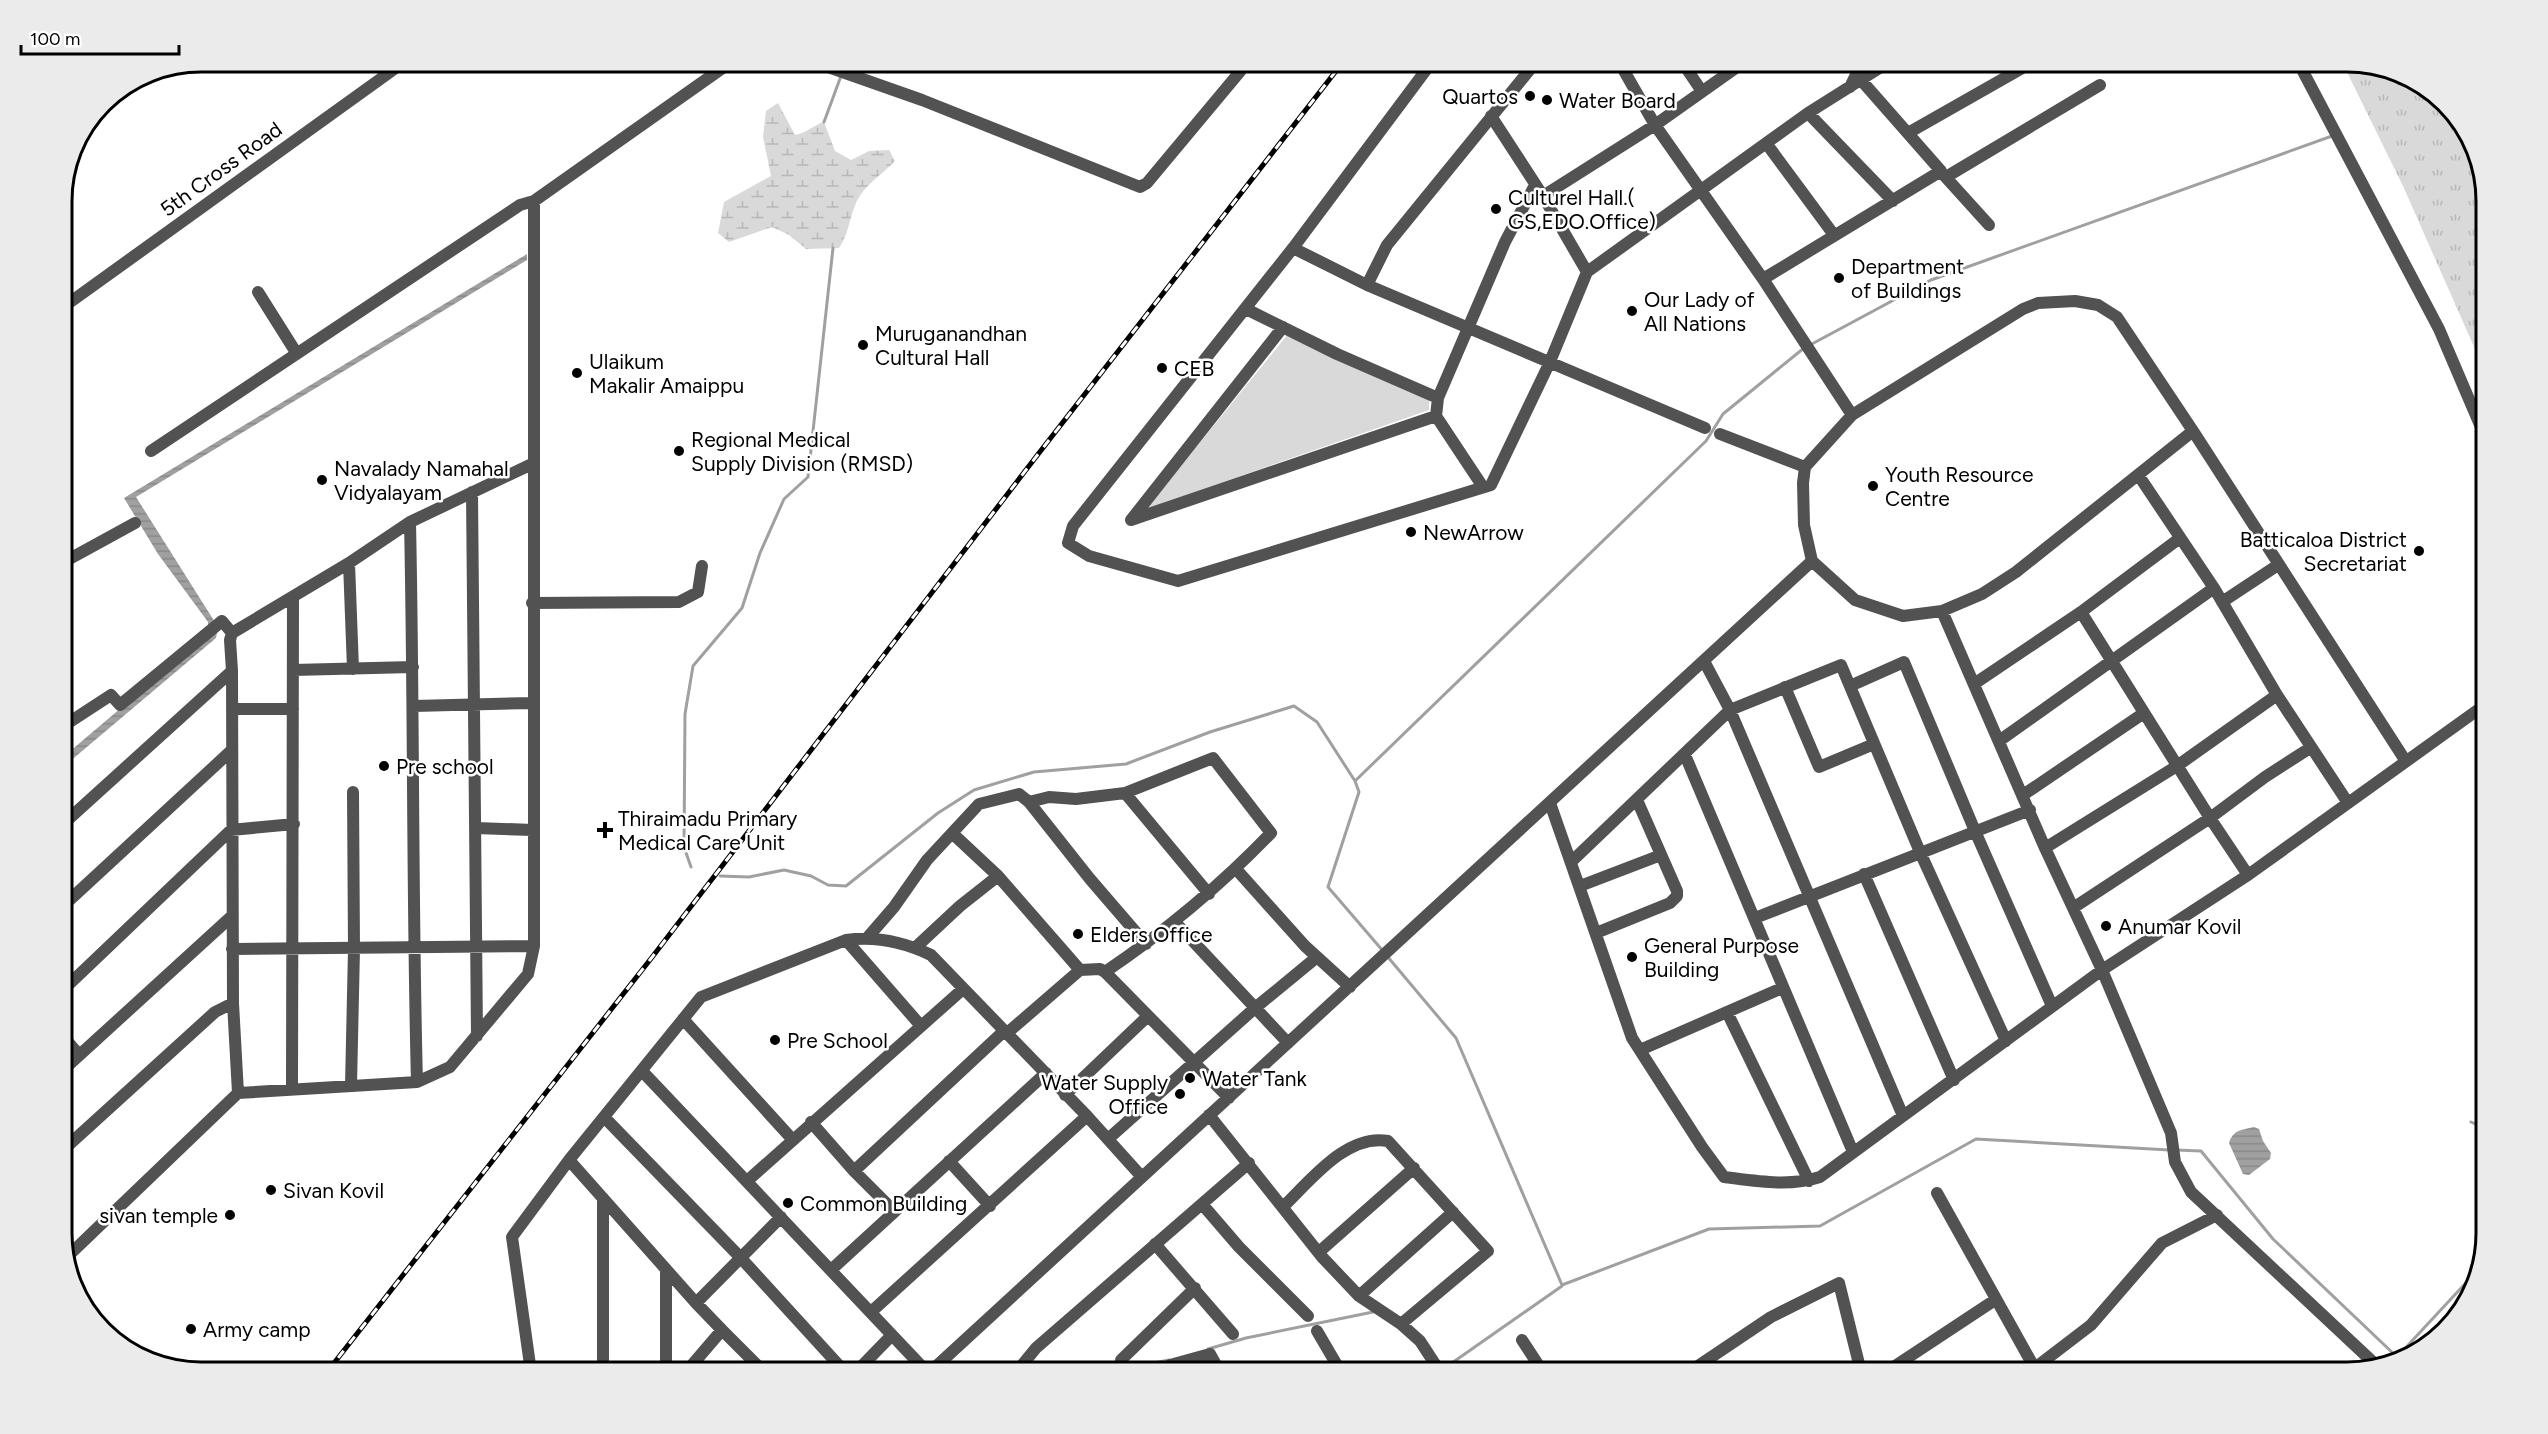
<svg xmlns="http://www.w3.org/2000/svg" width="2548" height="1434" font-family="Figtree,sans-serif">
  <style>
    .grass { fill: url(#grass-tufts) }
    .wetland { fill: url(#wetland-marsh) }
    .green { fill: #d9d9d9 }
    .water { fill: url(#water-rules) }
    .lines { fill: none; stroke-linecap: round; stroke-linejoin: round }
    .stream { stroke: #a0a0a0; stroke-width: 3 }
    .street { stroke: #525252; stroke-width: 12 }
    .rail-casing { stroke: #000; stroke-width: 5 }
    .rail { stroke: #fff; stroke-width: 3; stroke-dasharray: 9; stroke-linecap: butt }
    .poi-dot { fill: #000; stroke: #fff; stroke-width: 2 }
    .labels { text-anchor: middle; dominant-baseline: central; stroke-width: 5; stroke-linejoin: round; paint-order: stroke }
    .poi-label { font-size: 21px; fill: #000; stroke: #fff; text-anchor: start }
    .street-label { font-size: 21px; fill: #000; stroke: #fff }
    .rim { fill: none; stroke: #000; stroke-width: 3 }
  </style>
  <defs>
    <pattern id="grass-tufts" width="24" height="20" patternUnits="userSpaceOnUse" patternTransform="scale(1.5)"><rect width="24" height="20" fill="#d9d9d9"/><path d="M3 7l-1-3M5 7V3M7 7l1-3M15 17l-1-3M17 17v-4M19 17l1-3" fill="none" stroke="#b8b8b8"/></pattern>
    <pattern id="wetland-marsh" width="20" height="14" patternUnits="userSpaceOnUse" patternTransform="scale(1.5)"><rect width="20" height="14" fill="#d9d9d9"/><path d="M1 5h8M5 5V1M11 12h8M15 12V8" fill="none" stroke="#b8b8b8"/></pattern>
    <pattern id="water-rules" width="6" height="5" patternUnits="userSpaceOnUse" patternTransform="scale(1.5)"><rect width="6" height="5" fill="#a0a0a0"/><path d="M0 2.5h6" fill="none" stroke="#888"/></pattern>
  </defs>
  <rect width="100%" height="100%" fill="#fff"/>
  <!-- grass -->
  <path class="grass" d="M2342 62 2416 80 2463 124 2486 192V374L2403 186Z"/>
  <!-- wetland -->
  <path class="wetland" d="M778 103 795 135C809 132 813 125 824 122L835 151 851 160 869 151 889 150 895 161C881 176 865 184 856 203 849 219 849 233 839 248L806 249 789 235 772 227 729 242 718 233 724 202 771 176 763 137 766 111Z"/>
  <!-- green -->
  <path class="green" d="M1288 334 1429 397V410L1146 509Z"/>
  <!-- water -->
  <path class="water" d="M527 254V260L136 497 218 627 216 638 62 768V758L208 634V622L158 554 124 498Z
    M2254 1127 2259 1129 2263 1141 2271 1153 2270 1159 2249 1175 2243 1174 2229 1143C2233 1130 2241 1130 2254 1127Z"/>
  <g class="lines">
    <!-- stream -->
    <path class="stream" d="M843 70 846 62
      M824 122 841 76
      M1810 345 1931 280 2332 136
      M1355 781 1359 792 1328 887 1383 951
      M691 867 684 847 685 714 693 666 742 608 760 553 784 499 808 477 833 248
      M720 876 749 877 784 870 811 876 828 885 846 886 938 813 974 790 1034 772 1126 764 1210 732 1294 706 1317 722 1355 781 1706 441 1723 414 1804 348
      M1387 956 1456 1038 1562 1285 1709 1229 1820 1226 1976 1139 2169 1150
      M2471 1122 2486 1129
      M2176 1150 2201 1151 2273 1239 2397 1357 2395 1360
      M1208 1349 1246 1338 1373 1312
      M2397 1357 2476 1272
      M1107 1372 1169 1360
      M1439 1372 1562 1286"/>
    <!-- street -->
    <path class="street" d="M814 62 922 100 1140 187 1147 183 1248 62
      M1432 62 1293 248 1073 526 1068 543 1089 556 1178 581 1491 485 1549 364 1587 272 1808 113 1889 62
      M1619 62 1655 125 1763 279 1852 415
      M1682 62 1701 90
      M2298 62 2439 329 2486 439
      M1850 87 1862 62
      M1808 113 1893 201
      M1491 116 1543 196 1587 272
      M1908 133 2033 62
      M1766 143 1834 235
      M1941 172 1989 225
      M1946 177 2100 85
      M1543 196 1655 125 1744 62
      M1293 248 1367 285 1705 428
      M1763 279 1941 171 1861 80
      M1367 285 1387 245 1536 62
      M258 292 297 354
      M2075 301 2098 305 2117 317 2193 431 2016 572 1982 594 1942 611 1903 616 1855 600 1812 561 1804 525 1803 483 1805 467 1852 415 2023 309 2038 303Z
      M62 308 404 62
      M1246 309 1337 354 1438 398
      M1283 327 1131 520 1436 416 1438 398 1505 242 1535 185
      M1436 416 1483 487
      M2193 431 2405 760
      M1720 434 1805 467
      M151 451 520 205 534 201 731 62
      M2139 476 2214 588 2277 695 2348 803
      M472 492 477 1036
      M410 522C414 709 412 896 417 1082
      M62 563 135 523
      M349 563 353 669
      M2222 602 2278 565
      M532 603 679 602 698 592 702 566
      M1942 611 2045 848 2102 970 2171 1133 2175 1162 2191 1192 2376 1365
      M2081 612 2210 818 2248 875
      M1704 661 1730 710 1903 1116
      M293 670 413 667
      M1974 684 2081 612 2180 538
      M1850 686 1904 662 1975 831 2052 1006
      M1785 687 1819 767 1874 744
      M414 706 532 703
      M232 709H293
      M62 727 111 695 120 705 222 621 232 633
      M1999 741 2214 588
      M1685 755C1742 887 1796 1020 1853 1152
      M1125 793 1209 894
      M2023 795 2144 713
      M1029 802 1049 797 1076 799 1125 793 1213 758 1271 833C1220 886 1166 931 1105 972
      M1550 803 1632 1038 1702 1147 1724 1177C1756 1181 1789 1187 1820 1177L2102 970 2248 875 2486 704
      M62 825 232 671
      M476 828 533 830
      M952 833 998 876 1080 970
      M2045 848 2177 766 2277 695
      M1571 862 1730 710 1841 665 1920 852 2006 1041
      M1236 869 1305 946 1350 987
      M1864 874 1954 1080
      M1580 886 1661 855
      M62 907 232 750
      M2073 908 2210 818 2265 777 2310 748
      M1755 918 2030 810
      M1175 922 1288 1043
      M1596 933 1670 903 1677 896V891L1637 800
      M868 937 894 907 927 860 979 804 1019 794 1029 802 1090 879 1146 944
      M846 940 921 1026
      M916 947 960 906 998 876
      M232 949 534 946
      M62 991 231 830 294 824
      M1727 1012 1809 1181
      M683 1019 792 1139
      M1006 1034 1080 970 1100 969 1105 972 1229 1098
      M62 1035 79 1055
      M1640 1050 1782 988
      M62 1071 232 916
      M642 1071 927 1372
      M351 1086 354 949 353 792
      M292 1089 293 597
      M238 1093 233 1003 232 671 230 640 232 633 349 563 410 522 532 464
      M1065 1095 1148 1016
      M1209 1115 1322 1257 1359 1296 1401 1324 1420 1341 1435 1364
      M604 1117 740 1257 845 1372
      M811 1122 854 1171 894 1211
      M1108 1139 1255 1008 1317 957
      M62 1151 215 1012 233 1003
      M569 1160 696 1303 781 1217
      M949 1161 990 1206
      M854 1171 1003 1032
      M747 1181 963 989
      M1937 1193 2034 1367
      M603 1198V1372
      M1202 1204 1239 1247 1308 1316
      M1283 1207C1310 1181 1347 1133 1388 1141L1488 1251 1401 1324
      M1155 1244 1233 1334
      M1319 1252 1414 1168
      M67 1257 238 1093 417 1082 450 1067 528 974 534 946V201
      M666 1269V1372
      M831 1270 1046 1073
      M1359 1296 1453 1212
      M871 1312 1087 1116
      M722 1330 764 1372
      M1317 1331 1341 1372
      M1522 1340 1543 1372
      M1121 1360 1195 1288
      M531 1372 512 1237 569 1160 701 997 846 940C875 936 904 942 931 955L1087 1116 1141 1176
      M686 1372 722 1330 696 1303
      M856 1372 892 1335
      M930 1372 1812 561
      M1018 1372V1370L1036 1348 1249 1163
      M1174 1372 1170 1365 1210 1354 1220 1372
      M1689 1372 1771 1317 1839 1283 1861 1372
      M1886 1372 1995 1300
      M2024 1372 2040 1364 2091 1325 2162 1243 2217 1215"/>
    <!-- rail casing -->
    <g class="rail-casing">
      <path id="rail" d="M327 1372 653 956 1039 453 1343 62"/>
    </g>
    <!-- rail -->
    <use href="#rail" class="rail"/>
  </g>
  <!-- markers -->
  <g class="poi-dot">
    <circle cx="1530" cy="96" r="6"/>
    <circle cx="1547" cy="100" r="6"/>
    <circle cx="1496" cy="209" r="6"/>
    <circle cx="1839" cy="278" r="6"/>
    <circle cx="1632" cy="311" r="6"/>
    <circle cx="863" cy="345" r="6"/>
    <circle cx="1162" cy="368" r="6"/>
    <circle cx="577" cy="373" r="6"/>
    <circle cx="679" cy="451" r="6"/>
    <circle cx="322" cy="480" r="6"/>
    <circle cx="1873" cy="486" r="6"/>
    <circle cx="1411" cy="532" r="6"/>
    <circle cx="2419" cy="551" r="6"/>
    <circle cx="384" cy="766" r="6"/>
    <path d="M602 821h6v6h6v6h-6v6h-6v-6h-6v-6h6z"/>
    <circle cx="2106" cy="926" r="6"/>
    <circle cx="1078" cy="934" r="6"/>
    <circle cx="1632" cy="957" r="6"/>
    <circle cx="775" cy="1040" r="6"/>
    <circle cx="1190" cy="1078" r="6"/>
    <circle cx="1180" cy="1094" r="6"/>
    <circle cx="271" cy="1190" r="6"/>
    <circle cx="788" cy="1203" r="6"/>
    <circle cx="230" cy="1215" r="6"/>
    <circle cx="191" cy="1329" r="6"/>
  </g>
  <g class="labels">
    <!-- poi labels -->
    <g class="poi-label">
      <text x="1518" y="96" text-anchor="end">Quartos</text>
      <text x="1559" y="100">Water Board</text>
      <text x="1508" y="197">Culturel Hall.(<tspan x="1508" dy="24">GS,EDO.Office)</tspan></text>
      <text x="1851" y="266">Department<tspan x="1851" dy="24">of Buildings</tspan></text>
      <text x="1644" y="299">Our Lady of<tspan x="1644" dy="24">All Nations</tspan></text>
      <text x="875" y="333">Muruganandhan<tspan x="875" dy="24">Cultural Hall</tspan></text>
      <text x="589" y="361">Ulaikum<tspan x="589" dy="24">Makalir Amaippu</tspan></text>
      <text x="1174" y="368">CEB</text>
      <text x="691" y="439">Regional Medical<tspan x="691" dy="24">Supply Division (RMSD)</tspan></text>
      <text x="334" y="468">Navalady Namahal<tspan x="334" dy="24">Vidyalayam</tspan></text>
      <text x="1885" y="474">Youth Resource<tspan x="1885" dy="24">Centre</tspan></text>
      <text x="1423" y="532">NewArrow</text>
      <text x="2407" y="539" text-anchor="end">Batticaloa District<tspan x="2407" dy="24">Secretariat</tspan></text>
      <text x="396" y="766">Pre school</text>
      <text x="618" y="818">Thiraimadu Primary<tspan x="618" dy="24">Medical Care Unit</tspan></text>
      <text x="2118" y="926">Anumar Kovil</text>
      <text x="1090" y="934">Elders Office</text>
      <text x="1644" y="945">General Purpose<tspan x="1644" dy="24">Building</tspan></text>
      <text x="787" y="1040">Pre School</text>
      <text x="1202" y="1078">Water Tank</text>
      <text x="1168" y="1082" text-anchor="end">Water Supply<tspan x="1168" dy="24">Office</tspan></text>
      <text x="283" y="1190">Sivan Kovil</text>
      <text x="800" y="1203">Common Building</text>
      <text x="218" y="1215" text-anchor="end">sivan temple</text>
      <text x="203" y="1329">Army camp</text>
    </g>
    <!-- street labels -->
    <g class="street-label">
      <text transform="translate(221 169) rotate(-36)">5th Cross Road</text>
    </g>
  </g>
  <!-- crop -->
  <path d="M0 0H2548V1434H0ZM201 72H2347A129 129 0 0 1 2476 201V1233A129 129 0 0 1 2347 1362H201A129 129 0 0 1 72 1233V201A129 129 0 0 1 201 72Z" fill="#ebebeb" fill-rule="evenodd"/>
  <path class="rim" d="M201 72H2347A129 129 0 0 1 2476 201V1233A129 129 0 0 1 2347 1362H201A129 129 0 0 1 72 1233V201A129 129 0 0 1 201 72Z"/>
  <!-- scale -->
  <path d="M21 45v9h158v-9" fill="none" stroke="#000000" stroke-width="3"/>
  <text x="30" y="45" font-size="18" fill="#000000" stroke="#ffffff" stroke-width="4.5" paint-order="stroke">100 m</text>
</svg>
